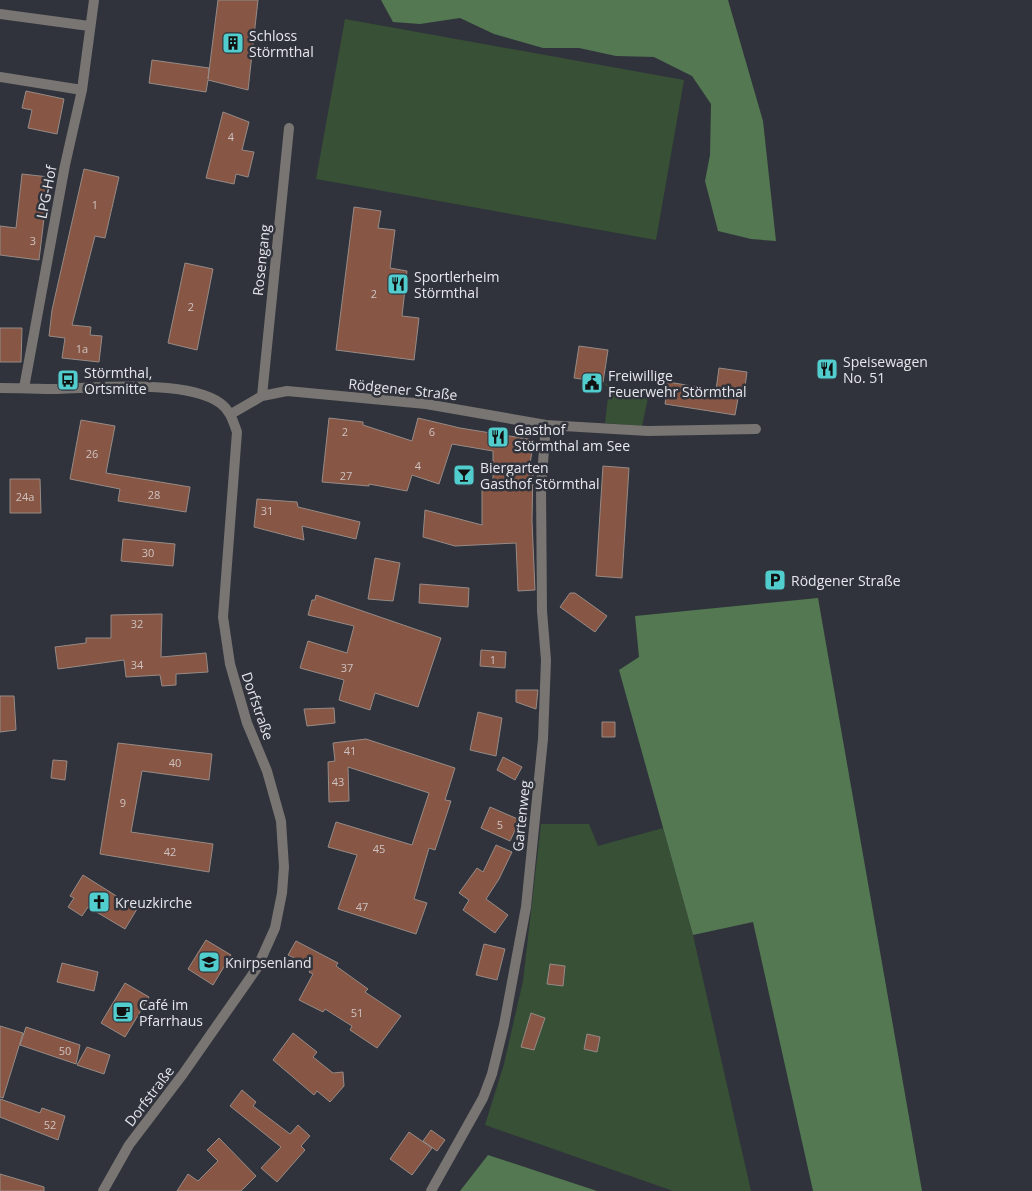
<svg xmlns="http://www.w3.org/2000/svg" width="1032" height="1191" font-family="'Open Sans',sans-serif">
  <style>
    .green { fill: #375036 }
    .forest { fill: #537852 }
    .building { fill: #875644; stroke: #968b87 }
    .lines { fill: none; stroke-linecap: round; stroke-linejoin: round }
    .minor { stroke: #787572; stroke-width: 10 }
    .labels { text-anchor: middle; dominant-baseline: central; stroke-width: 5; stroke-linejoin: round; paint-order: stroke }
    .number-label { font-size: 11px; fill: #cec3c2 }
    .poi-label { font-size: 14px; fill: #e5e7ec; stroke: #30333b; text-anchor: start }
    .street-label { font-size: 14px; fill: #e5e7ec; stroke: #30333b }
  </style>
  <rect width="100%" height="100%" fill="#30333b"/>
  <!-- green -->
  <path class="green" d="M345 19 684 80 656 240 316 179Z
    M603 382 621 394 648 398 642 426 605 423 609 389Z
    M541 824H589L598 846 663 828 693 935 751 1191H673L485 1125 504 1064 523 981Z"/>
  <!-- forest -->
  <path class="forest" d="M381 0H728L763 121 776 241 751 239 718 231 705 181 710 155 711 104 692 76 654 57 616 56 579 48H543L494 34 460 18 420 24 393 22Z
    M818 598 922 1191H813L753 922 693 935 619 670 639 657 635 616Z
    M488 1155 597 1191H460Z"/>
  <!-- building -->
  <path class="building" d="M218 0H258L248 90 208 80 206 92 149 83 152 60 209 68 208 79Z
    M26 91 64 99 57 134 28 128 32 110 22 108Z
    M223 112 249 122 242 150 254 152 248 177 236 174 234 184 206 178Z
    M84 169 119 177 105 238 95 236 72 325 91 327 90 335 102 336 99 362 62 358 65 338 49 336 52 310Z
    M22 174 49 177 39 260 0 255V226L16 228Z
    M354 207 381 211 378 228 395 230 390 268 407 271 402 316 419 318 414 360 336 350Z
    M185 263 213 269 197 350 168 343Z
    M0 328H22L21 362H0Z
    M579 346 608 350 603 382 574 378Z
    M719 368 747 372 744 394 739 393 735 415 665 404 668 382 716 390Z
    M329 418 363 422V425L412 441 418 418 460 428 534 440 529 469H533L532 521 535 590 518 591 516 543 455 546 423 537 425 510 482 525V490H493V451L452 444 439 484 412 475 407 491 369 484V486L322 482Z
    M81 420 115 426 106 473 190 487 186 512 118 501 120 489 70 479Z
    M603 466 629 468 622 578 596 576Z
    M10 479H40L41 513H10Z
    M257 499 297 502 298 507 360 522 356 539 302 526 304 540 254 527Z
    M123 539 175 544 173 566 121 561Z
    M375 558 400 563 393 601 368 599Z
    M420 584 469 588 468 607 419 603Z
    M570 593H575L607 616 595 632 560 607Z
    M316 595 441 638 418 707 375 693 370 710 339 700 344 680 300 668 308 641 347 653 354 626 308 615 312 600H315Z
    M162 614 161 657 206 653 208 672 176 674V685L162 686 160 675 126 677 124 660 58 669 55 647 86 643V638H111V615Z
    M481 650 506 652 505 668 480 666Z
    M516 690H538L536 709 516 702Z
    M0 696H14L16 730 0 732Z
    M334 708 335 723 307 726 304 709Z
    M478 712 502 718 496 756 470 750Z
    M602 722H615V737H602Z
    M366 739 455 768 445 800 451 801 435 850 429 848 414 899 427 903 416 934 338 909 357 855 328 847 336 822 412 845 429 793 348 767 349 801 329 802 328 762 335 761 333 743Z
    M118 743 212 754 209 780 142 771 131 832 213 844 209 872 100 854Z
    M503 757 522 767 515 780 497 770Z
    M53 760 67 761 65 780 51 778Z
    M490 807 520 820 510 841 481 828Z
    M496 845 512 852 499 879 486 899 508 915 495 933 463 910 469 900 459 893 477 868 483 872Z
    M83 875 137 909 125 929 88 907 82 916 68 907 74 898 70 896Z
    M206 940 231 955 213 985 188 969Z
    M296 941 338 963 336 966 368 989 365 992 401 1016 377 1048 350 1030 352 1026 325 1009 323 1012 299 1000 313 974 309 972 312 967 288 955Z
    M484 944 505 949 497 980 476 975Z
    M62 963 98 972 94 991 57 982Z
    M550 964 565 966 563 986 547 984Z
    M125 983 149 997 125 1037 101 1023Z
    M531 1013 545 1018 534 1050 521 1047Z
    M0 1026 23 1033 3 1098 0 1097Z
    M26 1027 80 1045 76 1064 20 1045Z
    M293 1033 317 1052 313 1057 333 1073 343 1072 344 1086 330 1102 317 1091 314 1095 273 1060Z
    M587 1034 600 1037 597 1052 584 1049Z
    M87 1047 110 1055 104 1074 77 1065Z
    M242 1090 256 1102 253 1106 290 1134 298 1125 310 1136 301 1146 305 1150 277 1182 261 1168 281 1147 230 1106Z
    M0 1099 40 1113 42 1108 65 1116 58 1140 0 1117Z
    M431 1130 445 1140 437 1151 423 1141Z
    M409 1132 432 1148 412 1175 390 1159Z
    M219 1138 256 1176 241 1191H177L188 1174 198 1181 218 1161 207 1150Z
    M0 1174 44 1187V1191H0Z"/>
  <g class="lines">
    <!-- minor -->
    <path class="minor" d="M0 14 89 26
      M0 77 82 90
      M0 388C19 388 38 389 58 389 98 388 187 379 220 403 230 410 233 421 237 432L223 617 230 664 247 723 267 771 281 821 284 867 282 893 275 928 257 968 183 1074 129 1145 103 1191
      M24 388 65 165 82 90 94 0
      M262 396 289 128
      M231 414 262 396 287 391 426 404 546 425 648 431 756 429
      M431 1191 483 1098 492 1074 504 1025 526 907 543 739 546 660 542 611 541 487 546 425"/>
  </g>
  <!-- icons -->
  <defs>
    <g id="building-square" transform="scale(1.125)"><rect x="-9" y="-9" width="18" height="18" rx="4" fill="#52cdce" stroke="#30333b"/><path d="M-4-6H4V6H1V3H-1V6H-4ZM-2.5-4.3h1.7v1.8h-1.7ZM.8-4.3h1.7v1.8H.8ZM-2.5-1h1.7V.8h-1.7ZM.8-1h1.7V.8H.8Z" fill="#111"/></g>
    <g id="restaurant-square" transform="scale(1.125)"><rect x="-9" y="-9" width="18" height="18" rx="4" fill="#52cdce" stroke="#30333b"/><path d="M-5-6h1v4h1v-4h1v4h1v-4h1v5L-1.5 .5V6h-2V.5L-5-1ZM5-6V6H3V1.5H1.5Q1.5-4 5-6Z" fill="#111"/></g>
    <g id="bus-square" transform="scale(1.125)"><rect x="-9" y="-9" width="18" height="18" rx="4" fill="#52cdce" stroke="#30333b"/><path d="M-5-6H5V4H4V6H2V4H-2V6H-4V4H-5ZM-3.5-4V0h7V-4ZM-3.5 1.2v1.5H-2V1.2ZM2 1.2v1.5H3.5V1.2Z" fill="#111"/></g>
    <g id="civic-square" transform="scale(1.125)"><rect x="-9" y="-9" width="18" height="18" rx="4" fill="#52cdce" stroke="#30333b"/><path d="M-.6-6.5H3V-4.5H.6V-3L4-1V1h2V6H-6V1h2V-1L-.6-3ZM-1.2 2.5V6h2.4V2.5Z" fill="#111"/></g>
    <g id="bar-square" transform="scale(1.125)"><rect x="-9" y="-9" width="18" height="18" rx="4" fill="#52cdce" stroke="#30333b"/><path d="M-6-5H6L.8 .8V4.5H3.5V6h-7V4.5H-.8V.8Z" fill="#111"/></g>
    <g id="parking-square" transform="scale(1.125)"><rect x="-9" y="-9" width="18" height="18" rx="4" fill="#52cdce" stroke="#30333b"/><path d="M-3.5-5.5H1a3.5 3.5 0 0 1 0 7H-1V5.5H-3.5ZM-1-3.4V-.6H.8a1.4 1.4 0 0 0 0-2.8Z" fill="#111"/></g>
    <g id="church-square" transform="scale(1.125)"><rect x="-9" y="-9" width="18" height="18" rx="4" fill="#52cdce" stroke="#30333b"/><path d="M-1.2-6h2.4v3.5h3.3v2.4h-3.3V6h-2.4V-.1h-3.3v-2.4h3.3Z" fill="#111"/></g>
    <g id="school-square" transform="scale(1.125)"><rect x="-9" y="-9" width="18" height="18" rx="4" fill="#52cdce" stroke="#30333b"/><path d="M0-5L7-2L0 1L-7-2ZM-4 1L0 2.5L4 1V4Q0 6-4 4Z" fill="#111"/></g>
    <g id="cafe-square" transform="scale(1.125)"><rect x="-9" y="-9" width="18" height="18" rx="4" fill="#52cdce" stroke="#30333b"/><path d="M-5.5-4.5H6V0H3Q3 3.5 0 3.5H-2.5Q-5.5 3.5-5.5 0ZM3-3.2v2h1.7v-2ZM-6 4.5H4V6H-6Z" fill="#111"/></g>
  </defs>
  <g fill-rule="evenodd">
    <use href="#building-square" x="233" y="43"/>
    <use href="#restaurant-square" x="398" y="284"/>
    <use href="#restaurant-square" x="827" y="369"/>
    <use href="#bus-square" x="68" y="380"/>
    <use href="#civic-square" x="592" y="383"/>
    <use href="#restaurant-square" x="498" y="437"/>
    <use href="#bar-square" x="464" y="475"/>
    <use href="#parking-square" x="775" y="580"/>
    <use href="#church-square" x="99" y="902"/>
    <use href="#school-square" x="209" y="962"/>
    <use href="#cafe-square" x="123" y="1012"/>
  </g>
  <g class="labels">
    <!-- number labels -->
    <g class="number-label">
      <text x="231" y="136">4</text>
      <text x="95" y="204">1</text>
      <text x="33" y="240">3</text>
      <text x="374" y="293">2</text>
      <text x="191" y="306">2</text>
      <text x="82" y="348">1a</text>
      <text x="345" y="431">2</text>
      <text x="432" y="431">6</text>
      <text x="92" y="453">26</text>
      <text x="418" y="465">4</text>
      <text x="346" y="475">27</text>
      <text x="154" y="494">28</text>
      <text x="25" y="496">24a</text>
      <text x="267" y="510">31</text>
      <text x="148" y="552">30</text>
      <text x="137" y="623">32</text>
      <text x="493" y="659">1</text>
      <text x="137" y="664">34</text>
      <text x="347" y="667">37</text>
      <text x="350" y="750">41</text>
      <text x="175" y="762">40</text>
      <text x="338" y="781">43</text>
      <text x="123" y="802">9</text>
      <text x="500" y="824">5</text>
      <text x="379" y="848">45</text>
      <text x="170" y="851">42</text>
      <text x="362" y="906">47</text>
      <text x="357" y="1012">51</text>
      <text x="65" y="1050">50</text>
      <text x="50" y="1124">52</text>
    </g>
    <!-- poi labels -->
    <g class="poi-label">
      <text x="249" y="35">Schloss<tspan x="249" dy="16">Störmthal</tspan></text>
      <text x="414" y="276">Sportlerheim<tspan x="414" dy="16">Störmthal</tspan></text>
      <text x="843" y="361">Speisewagen<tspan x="843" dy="16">No. 51</tspan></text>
      <text x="84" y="372">Störmthal,<tspan x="84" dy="16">Ortsmitte</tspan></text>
      <text x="608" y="375">Freiwillige<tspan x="608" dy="16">Feuerwehr Störmthal</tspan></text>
      <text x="514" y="429">Gasthof<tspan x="514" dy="16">Störmthal am See</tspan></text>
      <text x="480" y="467">Biergarten<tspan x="480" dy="16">Gasthof Störmthal</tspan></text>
      <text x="791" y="580">Rödgener Straße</text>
      <text x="115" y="902">Kreuzkirche</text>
      <text x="225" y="962">Knirpsenland</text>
      <text x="139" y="1004">Café im<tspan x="139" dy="16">Pfarrhaus</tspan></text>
    </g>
    <!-- street labels -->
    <g class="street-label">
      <text transform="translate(46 192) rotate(-79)">LPG-Hof</text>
      <text transform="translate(261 260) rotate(-84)">Rosengang</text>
      <text transform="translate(403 389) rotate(6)">Rödgener Straße</text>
      <text transform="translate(258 706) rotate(71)">Dorfstraße</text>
      <text transform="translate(521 816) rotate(-84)">Gartenweg</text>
      <text transform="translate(149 1096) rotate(-53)">Dorfstraße</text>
    </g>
  </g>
</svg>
